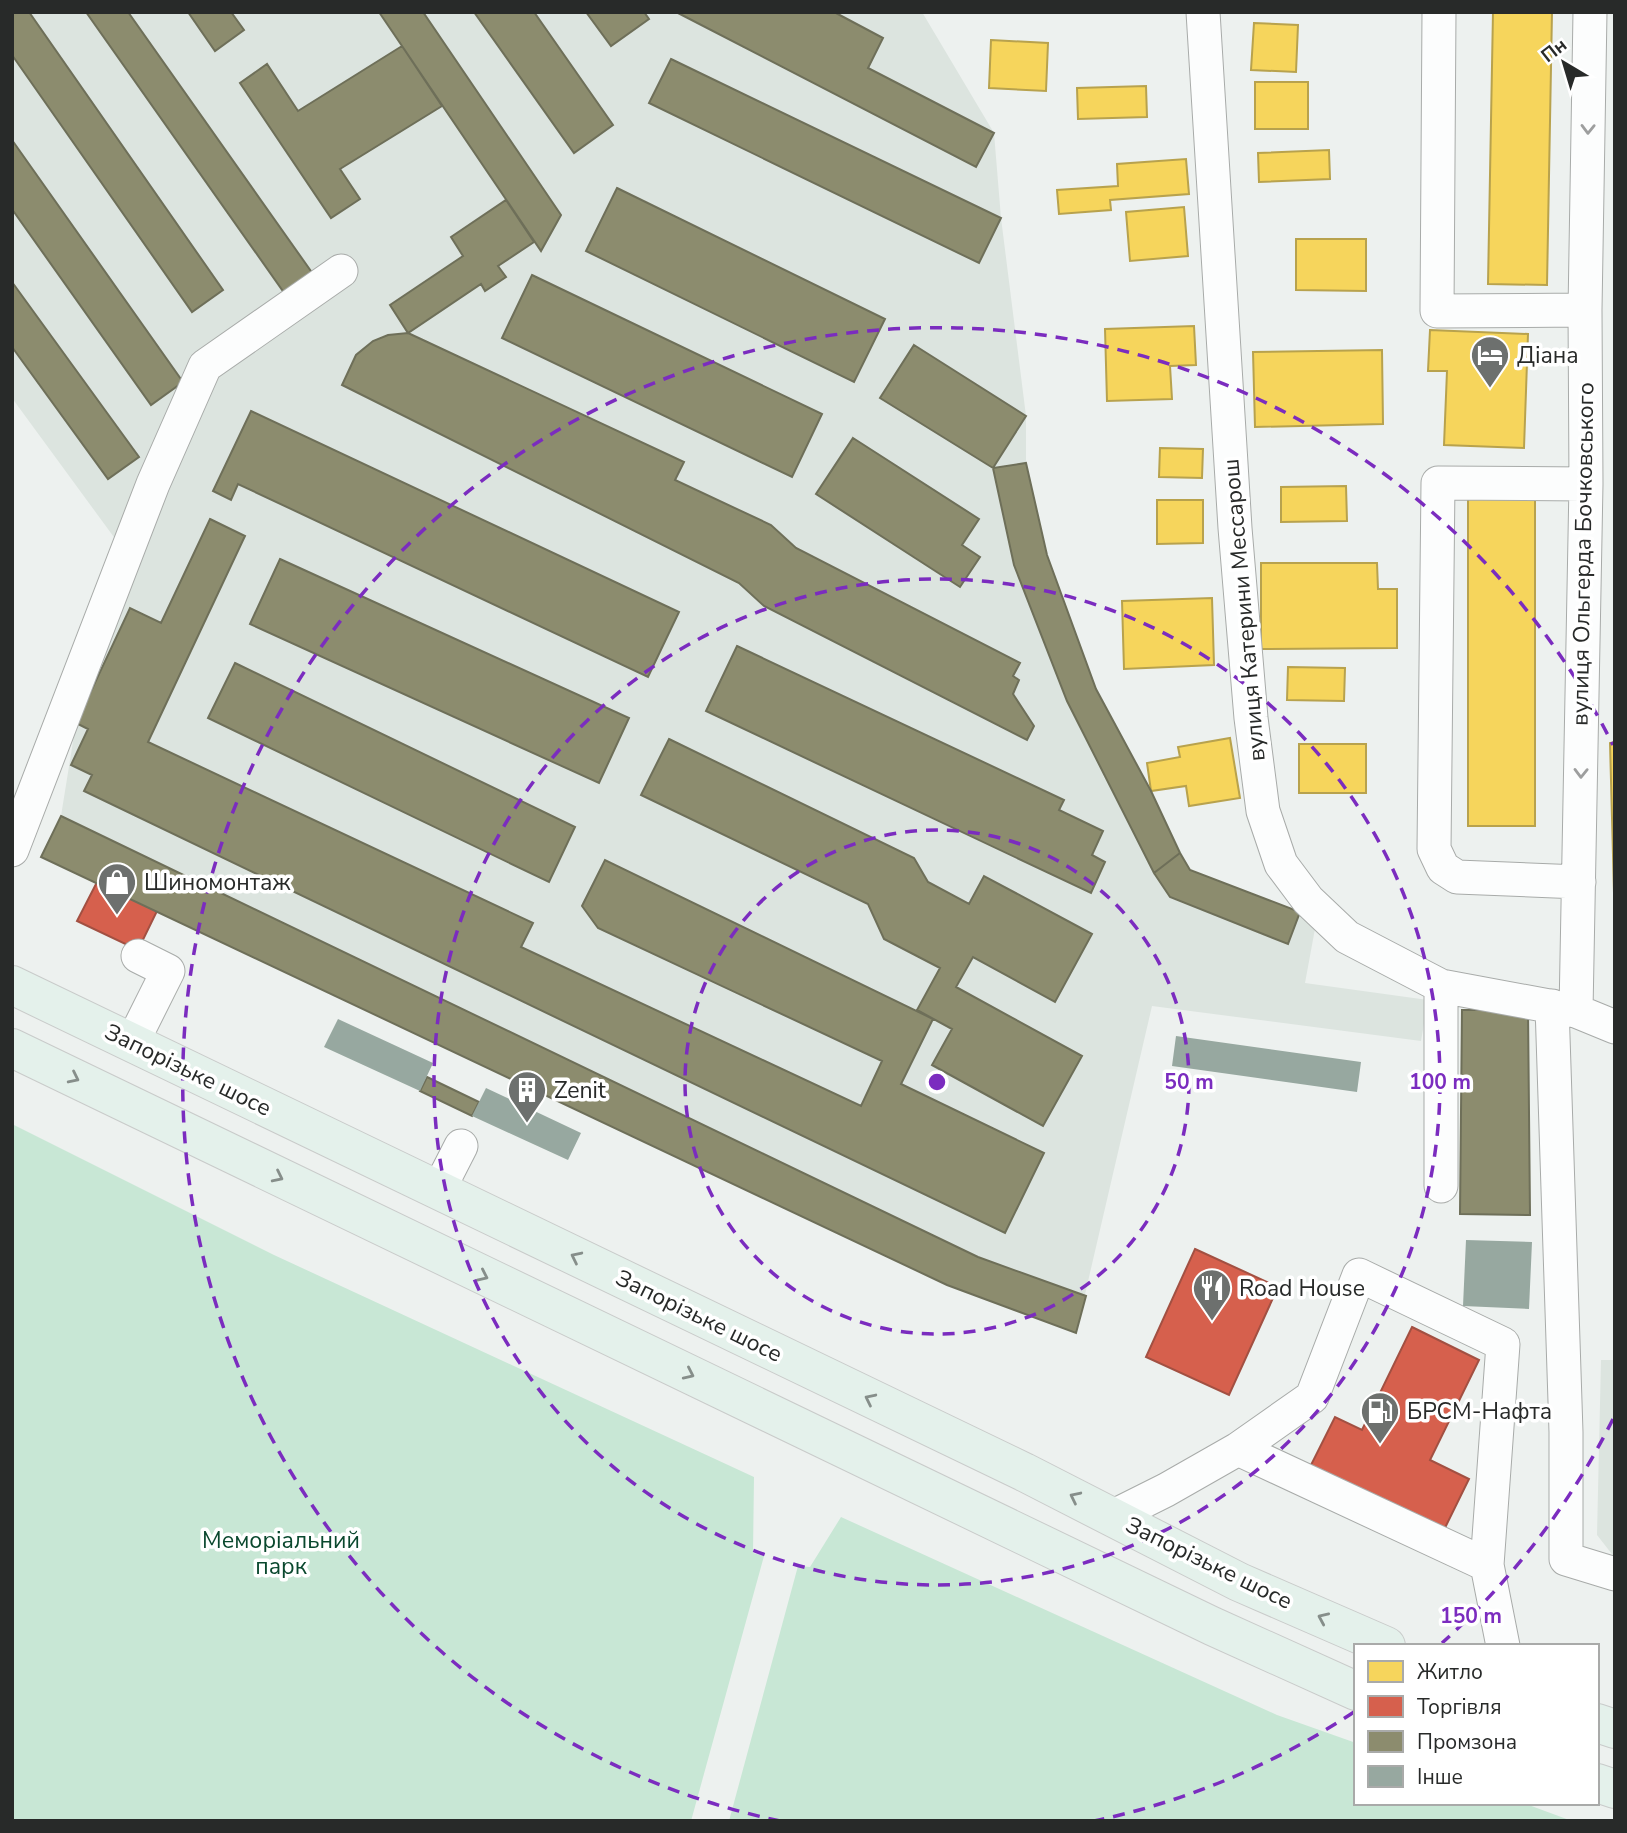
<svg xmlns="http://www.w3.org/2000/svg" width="1627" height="1833" font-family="'Nunito Sans',sans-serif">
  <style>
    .built { fill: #dce4df }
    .green { fill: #c8e7d5 }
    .homes { fill: #f6d55c; stroke: #b8a24d; stroke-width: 2 }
    .shops { fill: #d6604d; stroke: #a25042; stroke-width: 2 }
    .industry { fill: #8c8c6e; stroke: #6e6f59; stroke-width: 2 }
    .building { fill: #97a8a0 }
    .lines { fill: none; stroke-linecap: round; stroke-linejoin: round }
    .minor-casing { stroke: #a8aba9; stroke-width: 35 }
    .major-casing { stroke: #c9cbca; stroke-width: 40 }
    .minor { stroke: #fcfdfd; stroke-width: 33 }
    .major { stroke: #e4f1eb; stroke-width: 38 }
    .oneway { stroke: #9d9e9e }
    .oneway2 { stroke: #868e8a }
    .ring { fill: none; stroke: #7b2cbf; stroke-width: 3.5; stroke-dasharray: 12 9 }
    .labels { text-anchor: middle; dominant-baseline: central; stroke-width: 7; stroke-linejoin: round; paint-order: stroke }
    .poi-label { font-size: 23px; fill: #282a29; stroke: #fff; text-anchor: start }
    .street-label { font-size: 23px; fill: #282a29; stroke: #fff }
    .park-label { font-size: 23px; fill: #0a482e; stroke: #fff }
    .centre { fill: #7b2cbf; stroke: #fff; stroke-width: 3.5 }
    .ring-label { font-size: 21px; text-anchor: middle; font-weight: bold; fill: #7b2cbf; stroke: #fff; stroke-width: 7; stroke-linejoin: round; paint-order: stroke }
  </style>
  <rect width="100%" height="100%" fill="#edf1ef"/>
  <!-- built -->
  <path class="built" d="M12 12H922L994 133 1001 218 1026 416V463L1047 555 1096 689 1151 791 1190 870 1317 918 1305 983 1428 1000 1421 1041 1152 1006 1076 1333 947 1285 41 857 61 816 76 723 138 570 12 398Z
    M1601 1360H1615V1558L1597 1535Z"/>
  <!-- green -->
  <path class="green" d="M12 1124 274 1255 754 1477 753 1553 764 1556 691 1821H12Z
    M841 1517 1277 1715 1356 1743V1803H1523L1572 1821H729L798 1566 810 1567Z"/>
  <!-- homes -->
  <path class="homes" d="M1493 12H1552L1547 285 1488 284Z
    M1254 23 1298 25 1296 72 1251 70Z
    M991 40 1048 43 1046 91 989 88Z
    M1255 82H1308V129H1255Z
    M1146 86 1147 117 1078 119 1077 88Z
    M1329 150 1330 179 1259 182 1258 153Z
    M1186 159 1189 194 1110 200 1111 210 1059 214 1057 190 1118 186 1117 164Z
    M1184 207 1188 256 1130 261 1126 212Z
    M1296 239H1366V291L1296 290Z
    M1194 326 1196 365 1170 366 1172 399 1107 401 1105 329Z
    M1430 330 1528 334 1524 448 1444 445 1447 371H1428Z
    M1382 350 1383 424 1255 427 1253 352Z
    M1160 448 1203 449 1202 478 1159 477Z
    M1346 486 1347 521 1281 522V487Z
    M1468 490H1535V826H1468Z
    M1157 500H1203V543L1157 544Z
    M1261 563H1377L1378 589H1397V648L1261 649Z
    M1212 598 1214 665 1124 669 1122 601Z
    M1288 667 1345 668 1344 701 1287 700Z
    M1230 738 1240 798 1189 806 1186 786 1151 791 1147 763 1180 757 1178 747Z
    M1615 742V930L1610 743Z
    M1299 744H1366V793H1299Z"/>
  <!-- shops -->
  <path class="shops" d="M97 882 157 911 138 950 77 921Z
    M1195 1249 1278 1287 1229 1395 1146 1357Z
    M1412 1327 1479 1360 1430 1460 1469 1479 1440 1538 1307 1473 1335 1417 1362 1430Z"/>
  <!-- industry -->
  <path class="industry" d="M12 12H29L223 290 192 312 12 55Z
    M86 12H128L313 274 285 294Z
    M188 12H231L244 30 215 51Z
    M379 12H423L561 215 541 251Z
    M474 12H534L613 125 574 153Z
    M586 12H644L649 19 611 46Z
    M834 12 883 38 868 68 994 133 976 167 678 13Z
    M402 46 442 106 340 169 360 199 331 218 240 83 267 64 298 111Z
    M671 59 1001 218 979 263 649 103Z
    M12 140 183 382 151 405 14 212 12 213Z
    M617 188 885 319 854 382 586 251Z
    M506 200 534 242 498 266 506 277 485 291 481 284 408 333 390 305 463 256 451 237Z
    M532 275 822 414 792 477 502 338Z
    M12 282 139 457 108 479 12 347Z
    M408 333 684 462 675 480 771 525 796 548 1020 663 1013 676 1019 680 1013 694 1034 726 1027 740 764 606 739 583 342 385 356 355 373 341 388 335Z
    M914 345 1026 416 993 468 880 398Z
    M251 411 679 612 648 677 238 484 231 500 213 491Z
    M853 438 979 519 962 545 980 557 960 587 816 494Z
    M1026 463 1047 555 1096 689 1151 791 1180 853 1154 873 1067 701 1014 565 993 468Z
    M210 519 245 536 148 742 533 923 521 947 861 1106 882 1061 598 928 582 906 605 860 933 1019 901 1084 1044 1153 1005 1233 84 791 92 775 71 765 88 729 76 723 130 608 161 623Z
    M280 559 629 718 599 783 250 624Z
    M737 646 1064 800 1059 810 1103 831 1092 855 1105 862 1091 893 706 711Z
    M235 663 575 827 549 882 208 718Z
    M669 739 914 858 928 882 969 904 984 876 1092 934 1055 1002 973 957 956 987 1082 1056 1043 1126 932 1065 952 1029 917 1010 940 968 884 939 868 904 641 795Z
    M61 816 978 1257 1086 1296 1076 1333 947 1285 41 857Z
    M1180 853 1190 870 1300 912 1288 944 1170 897 1154 873Z
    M1462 1010H1528L1530 1215 1460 1214Z
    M427 1077 479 1102 472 1116 420 1091Z"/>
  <!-- building -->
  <path class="building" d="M338 1019 433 1063 420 1091 324 1047Z
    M1176 1036 1361 1062 1357 1092 1172 1066Z
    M486 1088 581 1133 568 1160 472 1116Z
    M1466 1240 1532 1242 1529 1309 1463 1306Z"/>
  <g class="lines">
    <!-- minor casing -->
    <g class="minor-casing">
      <path id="minor" d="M1203 12 1235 528 1251 718 1263 811 1281 864 1308 900 1347 937 1441 986 1576 1011
        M1439 12 1437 311 1585 310
        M1590 12 1585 310 1586 484 1576 1011 1615 1027
        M12 850 153 484 205 366 341 271
        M1579 882 1457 877 1443 868 1434 849 1438 483 1586 484
        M1441 986V1186
        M1552 1006 1566 1432V1559L1615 1574
        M132 1043 168 971 138 956
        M438 1191 461 1146
        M1238 1449 1312 1397 1359 1275 1503 1344 1487 1565
        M1114 1516 1166 1490 1238 1449 1487 1565 1503 1646"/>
    </g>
    <!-- major casing -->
    <g class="major-casing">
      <path id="major" d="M12 985 1024 1472 1239 1582 1386 1646
        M12 1048 1212 1626 1356 1691
        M1597 1723 1615 1729
        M1597 1783 1615 1789"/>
    </g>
    <!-- minor -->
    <use href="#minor" class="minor"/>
    <!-- major -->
    <use href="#major" class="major"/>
  </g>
  <!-- one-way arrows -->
  <defs><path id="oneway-chevron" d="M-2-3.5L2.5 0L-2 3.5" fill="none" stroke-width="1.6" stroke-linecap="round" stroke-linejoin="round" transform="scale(1.75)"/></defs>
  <g class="oneway">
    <use href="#oneway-chevron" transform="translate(1588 129) rotate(91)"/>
    <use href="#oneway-chevron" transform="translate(1581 773) rotate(91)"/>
  </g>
  <g class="oneway2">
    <use href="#oneway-chevron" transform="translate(74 1078) rotate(26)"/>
    <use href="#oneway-chevron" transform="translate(278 1177) rotate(26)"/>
    <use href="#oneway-chevron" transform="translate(576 1257) rotate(-154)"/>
    <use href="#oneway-chevron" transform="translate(483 1276) rotate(25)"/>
    <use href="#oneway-chevron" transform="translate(689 1374) rotate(25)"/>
    <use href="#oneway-chevron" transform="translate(870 1399) rotate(-154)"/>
    <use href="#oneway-chevron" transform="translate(1075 1497) rotate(-154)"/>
    <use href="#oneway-chevron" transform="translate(1323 1618) rotate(-156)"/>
  </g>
  <!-- distance rings -->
  <g class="ring">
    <circle cx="937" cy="1082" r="252"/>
    <circle cx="937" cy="1082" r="503"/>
    <path d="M1613 1419A755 755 0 0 1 1442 1643M1354 1712A755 755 0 0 1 1094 1821M780 1821A755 755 0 1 1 1613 745"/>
  </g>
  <!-- icons -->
  <defs>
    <g id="hotel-pin" transform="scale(2.0125)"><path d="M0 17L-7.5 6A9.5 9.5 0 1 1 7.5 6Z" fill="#6d706e" stroke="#fff"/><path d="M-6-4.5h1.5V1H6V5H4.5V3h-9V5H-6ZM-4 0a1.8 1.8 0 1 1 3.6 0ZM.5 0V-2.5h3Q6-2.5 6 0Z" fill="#fff"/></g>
    <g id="shop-pin" transform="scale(2.0125)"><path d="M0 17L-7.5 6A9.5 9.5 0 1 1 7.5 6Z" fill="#6d706e" stroke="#fff"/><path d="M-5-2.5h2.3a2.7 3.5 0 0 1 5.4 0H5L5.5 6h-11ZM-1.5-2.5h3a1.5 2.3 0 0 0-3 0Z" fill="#fff"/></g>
    <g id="building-pin" transform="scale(2.0125)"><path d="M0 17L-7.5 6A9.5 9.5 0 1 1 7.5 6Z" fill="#6d706e" stroke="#fff"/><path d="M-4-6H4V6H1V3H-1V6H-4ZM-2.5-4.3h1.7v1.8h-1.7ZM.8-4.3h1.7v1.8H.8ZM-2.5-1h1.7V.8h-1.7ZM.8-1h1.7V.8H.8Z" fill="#fff"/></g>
    <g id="restaurant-pin" transform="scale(2.0125)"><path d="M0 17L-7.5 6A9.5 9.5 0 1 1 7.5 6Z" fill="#6d706e" stroke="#fff"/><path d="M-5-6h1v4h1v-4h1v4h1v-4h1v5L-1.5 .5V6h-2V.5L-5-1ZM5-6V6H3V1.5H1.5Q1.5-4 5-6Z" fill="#fff"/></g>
    <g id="fuel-pin" transform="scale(2.0125)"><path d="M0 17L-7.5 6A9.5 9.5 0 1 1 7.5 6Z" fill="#6d706e" stroke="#fff"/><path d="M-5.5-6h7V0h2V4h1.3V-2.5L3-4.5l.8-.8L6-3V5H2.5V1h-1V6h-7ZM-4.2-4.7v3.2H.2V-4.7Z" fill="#fff"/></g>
  </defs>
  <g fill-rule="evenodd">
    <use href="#hotel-pin" x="1490" y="355"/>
    <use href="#shop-pin" x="117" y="882"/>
    <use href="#building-pin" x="527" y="1090"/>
    <use href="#restaurant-pin" x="1212" y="1288"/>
    <use href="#fuel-pin" x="1380" y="1411"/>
  </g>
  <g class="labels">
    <!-- poi labels -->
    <g class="poi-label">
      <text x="1517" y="355">Діана</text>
      <text x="144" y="882">Шиномонтаж</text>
      <text x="554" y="1090">Zenit</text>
      <text x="1239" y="1288">Road House</text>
      <text x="1407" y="1411">БРСМ-Нафта</text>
    </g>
    <!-- street labels -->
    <g class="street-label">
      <text transform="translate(1583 554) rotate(-89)">вулиця Ольгерда Бочковського</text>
      <text transform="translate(1244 610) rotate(-95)">вулиця Катерини Мессарош</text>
      <text transform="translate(188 1070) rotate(26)">Запорізьке шосе</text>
      <text transform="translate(699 1316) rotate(26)">Запорізьке шосе</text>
      <text transform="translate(1209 1563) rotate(26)">Запорізьке шосе</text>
    </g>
    <!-- park labels -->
    <g class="park-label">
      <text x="281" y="1540">Меморіальний<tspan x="281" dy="26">парк</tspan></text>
    </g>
  </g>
  <circle cx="937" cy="1082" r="10" class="centre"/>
  <g class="ring-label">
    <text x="1189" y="1089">50 m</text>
    <text x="1440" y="1089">100 m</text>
    <text x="1471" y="1623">150 m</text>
  </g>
  <!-- border -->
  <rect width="1627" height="1833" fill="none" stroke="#282a29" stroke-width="28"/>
  <!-- legend -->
  <rect x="1354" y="1644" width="245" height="161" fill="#ffffff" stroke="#a9aaa9" stroke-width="2"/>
  <rect x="1368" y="1661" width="35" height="21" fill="#f6d55c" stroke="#a9aaa9" stroke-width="2"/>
  <text x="1417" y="1679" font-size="21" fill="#282a29">Житло</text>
  <rect x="1368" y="1696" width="35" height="21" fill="#d6604d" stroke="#a9aaa9" stroke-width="2"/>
  <text x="1417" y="1714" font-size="21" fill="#282a29">Торгівля</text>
  <rect x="1368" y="1731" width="35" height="21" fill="#8c8c6e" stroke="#a9aaa9" stroke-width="2"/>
  <text x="1417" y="1749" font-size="21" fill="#282a29">Промзона</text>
  <rect x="1368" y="1766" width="35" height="21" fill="#97a8a0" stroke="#a9aaa9" stroke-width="2"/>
  <text x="1417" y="1784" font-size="21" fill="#282a29">Інше</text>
  <!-- north arrow -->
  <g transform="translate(1564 63) rotate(322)" stroke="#ffffff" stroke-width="5" paint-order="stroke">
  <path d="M0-5L12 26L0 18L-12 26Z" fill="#282a29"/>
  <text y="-10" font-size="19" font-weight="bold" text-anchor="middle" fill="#282a29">Пн</text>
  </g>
</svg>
